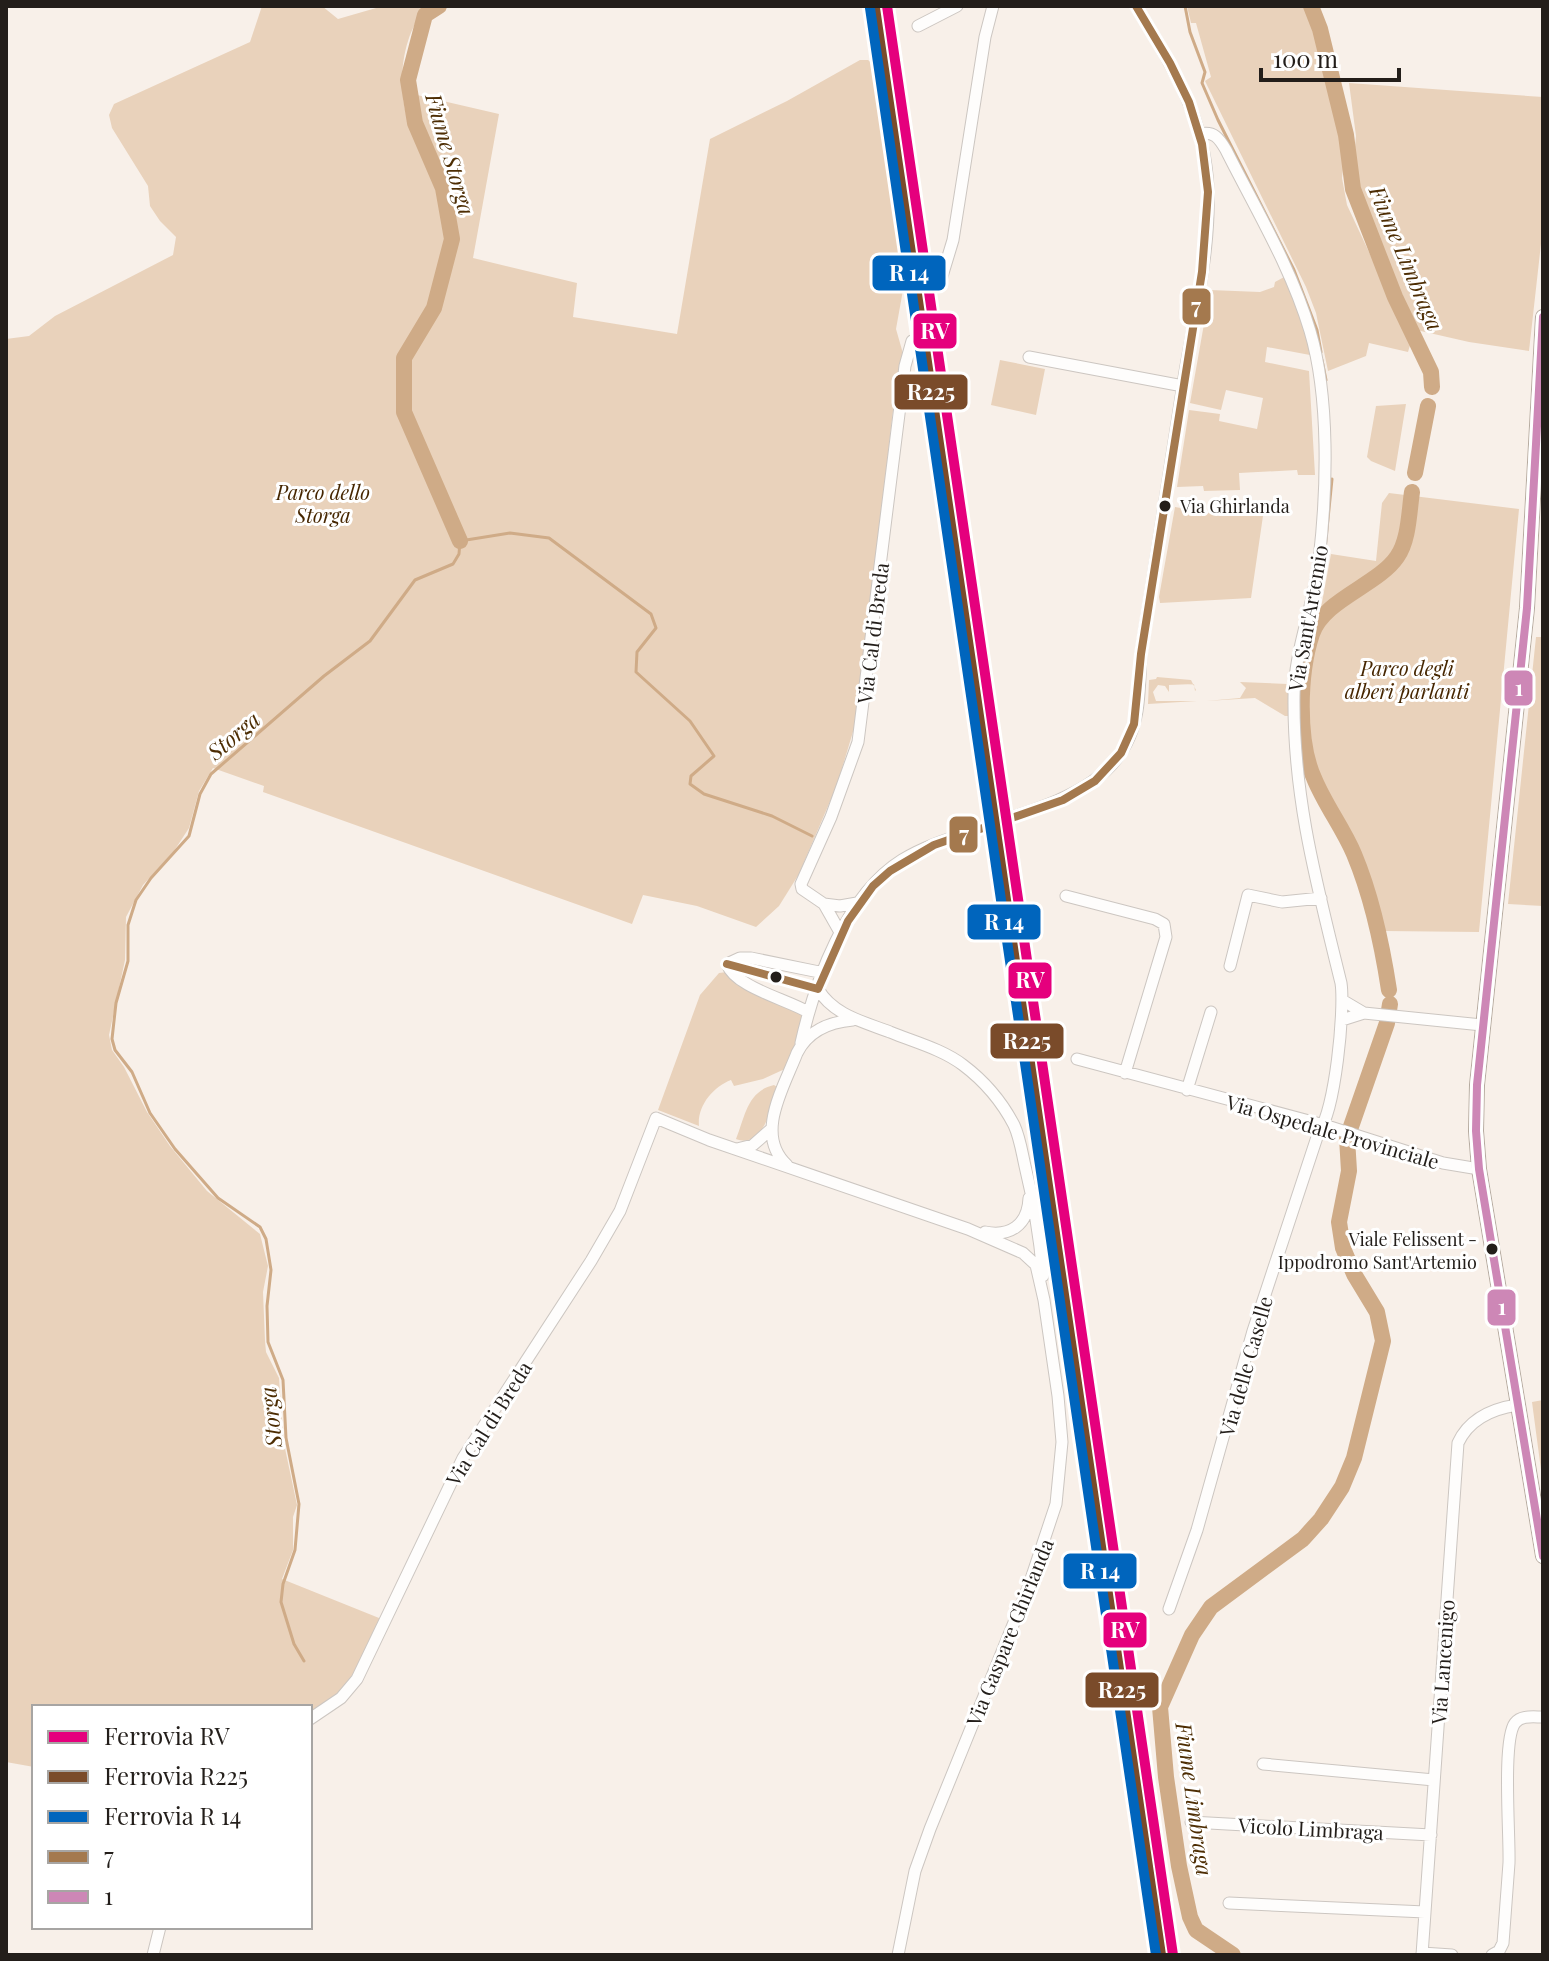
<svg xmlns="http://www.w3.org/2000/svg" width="1549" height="1961" font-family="'Playfair Display',serif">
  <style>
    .built { fill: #f5e6d9 }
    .green { fill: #e9d2bb }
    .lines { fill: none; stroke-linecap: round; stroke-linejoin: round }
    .stream { stroke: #cfab87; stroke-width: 3 }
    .river { stroke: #cfab87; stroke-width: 16 }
    .minor-tunnel { stroke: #d8d0ca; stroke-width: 11; stroke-dasharray: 11 5.5; stroke-linecap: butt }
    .minor-casing { stroke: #ccc6c1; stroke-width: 13 }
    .major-casing { stroke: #b5aa9f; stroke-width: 16 }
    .minor { stroke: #fefdfc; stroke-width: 11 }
    .major { stroke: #efe9e3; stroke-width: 14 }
    .bus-1-casing { stroke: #fff; stroke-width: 14 }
    .bus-2-casing { stroke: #fff; stroke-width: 14 }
    .bus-1 { stroke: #a4794e; stroke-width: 8 }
    .bus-2 { stroke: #cd87b6; stroke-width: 8 }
    .rail-1-casing { stroke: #fff; stroke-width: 16 }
    .rail-2-casing { stroke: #fff; stroke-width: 16 }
    .rail-3-casing { stroke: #fff; stroke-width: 16 }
    .rail-1 { stroke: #e5007d; stroke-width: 10 }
    .rail-2 { stroke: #7a4b2a; stroke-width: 10 }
    .rail-3 { stroke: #0065bd; stroke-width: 10 }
    .bus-dot { fill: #231e1a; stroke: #fff; stroke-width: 3 }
    .labels { text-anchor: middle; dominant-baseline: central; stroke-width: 6; stroke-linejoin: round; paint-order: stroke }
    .bus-label { font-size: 18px; fill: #231e1a; stroke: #fff; text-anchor: start }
    .park-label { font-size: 20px; font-style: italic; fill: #462600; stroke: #fff }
    .street-label { font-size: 20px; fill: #231e1a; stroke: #fff }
    .water-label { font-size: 22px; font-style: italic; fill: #4d2d03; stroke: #fff }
    .line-badge { stroke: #fff; stroke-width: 3 }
    .badge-label { font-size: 22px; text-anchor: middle; font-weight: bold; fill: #fff }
  </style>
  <rect width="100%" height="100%" fill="#f8f0e9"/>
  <!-- built -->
  <path class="built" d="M1173 1904 1180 1955H1163L1156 1907Z"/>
  <!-- green -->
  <path class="green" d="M262 6H322L338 19 383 6H427C402 35 397 81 407 118L419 114 417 95 499 114 473 258 577 283 573 317 677 334 710 139 787 101 860 60H868L873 64 901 251 903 290 896 329 904 357 897 376 858 715 837 785 799 874 779 906 756 927 697 906 643 895 632 924 263 792 264 786 213 768 199 791 189 828 174 851 143 885 126 917 125 960 109 1035 112 1050 124 1067 147 1112 170 1146 207 1191 260 1234 268 1266 263 1292 265 1341 266 1352 279 1378 283 1439 297 1505 293 1517V1550L282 1579 384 1620 351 1684 310 1714V1707H34V1767L6 1762V339L29 336 55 316 173 255 176 237 160 221 150 206 148 186 112 128 109 115 114 104 250 42Z
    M1187 6H1306L1340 123 1345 150 1342 178 1347 205 1411 342 1408 352 1369 343 1366 356 1328 371 1316 313 1306 287 1205 81 1211 77 1196 23H1191Z
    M1349 83 1543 97V226L1529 351 1469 342 1412 329 1376 237 1353 168 1356 136Z
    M1286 276 1308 338 1310 355 1267 347 1265 362 1309 371 1315 475H1298L1297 470 1239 473 1240 490 1204 491 1203 486 1177 487 1189 410 1220 414 1219 421 1257 429 1263 398 1226 390 1221 410 1190 403 1210 290 1260 292 1274 287 1275 282Z
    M1000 360 1045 369 1036 415 991 405Z
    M1406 404 1395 471 1371 461 1367 457 1376 406Z
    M1389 493 1519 509 1479 932 1384 931 1356 852 1321 786 1308 753 1310 671 1321 624 1320 613 1331 554 1376 561 1382 503Z
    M1175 507 1214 514 1263 516 1251 598 1160 603 1159 597Z
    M1536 637H1543V906L1508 904Z
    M1157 677 1191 680 1196 690 1195 691 1194 684 1169 685V692L1165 686 1158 685 1153 692 1156 701H1197L1148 704 1149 680 1156 679Z
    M1240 682 1287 684 1291 716H1285L1255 698 1206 701 1240 698 1246 688Z
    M727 972 787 1003 804 1016 787 1068 763 1079 734 1086 731 1080C713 1087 697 1106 699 1126L658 1110 700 995 719 973Z
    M774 1085 777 1087V1093C770 1111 762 1149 736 1139 745 1117 747 1091 774 1085Z
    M1543 1400V1485L1532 1402Z"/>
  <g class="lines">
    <!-- stream -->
    <path class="stream" d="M1185 6 1190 32 1205 72 1202 83 1218 120 1294 270 1317 330 1321 352
      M1322 360 1326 380
      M1323 569 1332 479
      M1316 623 1314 617 1320 588
      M304 1661 294 1644 281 1602 283 1584 295 1550 299 1504 286 1438 283 1380 268 1342 267 1306 271 1270 266 1239 260 1227 218 1198 175 1149 150 1113 132 1072 115 1050 112 1039 116 1003 128 961V925L136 900 151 878 189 836 200 794 211 774 324 676 370 641 415 580 453 564 459 554 460 541 510 533 549 538 651 614 656 628 637 652 636 672 690 721 714 756 691 776 690 784 704 794 772 816 812 836"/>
    <!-- river -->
    <path class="river" d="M439 6 425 15 408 80 415 123 443 188 452 239 434 308 404 358V412L460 541
      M1311 6 1320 29 1346 135 1353 189 1395 297 1431 372 1432 387
      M1415 473 1428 406
      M1389 990C1382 944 1372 897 1354 854 1343 828 1325 805 1314 778 1297 741 1299 673 1312 634 1323 600 1378 585 1397 557 1409 540 1409 512 1412 492
      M1233 1955 1196 1930 1190 1917 1179 1866 1166 1777 1160 1707 1192 1635 1211 1607 1303 1539 1321 1519 1342 1487 1354 1458 1383 1341 1377 1312 1354 1274 1343 1248 1339 1222 1349 1171 1347 1138 1387 1023 1390 1004"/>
    <!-- minor-tunnel -->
    <path class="minor-tunnel" d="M993 824 1016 816"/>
    <!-- minor casing -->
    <g class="minor-casing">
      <path id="minor" d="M918 26 957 6
        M940 283 953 240 985 37 993 6
        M1029 357 1183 386
        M1016 816C1071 797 1126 777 1137 711 1140 693 1140 673 1141 654 1156 562 1169 470 1184 378 1195 311 1215 233 1206 166 1198 106 1167 57 1136 6
        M1066 896 1155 919 1164 924 1166 937 1125 1073
        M824 904 840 906 857 903
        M841 934 824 904 802 889 801 884 831 817 858 742 905 366 912 341
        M1230 966 1248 895 1282 902 1321 898
        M818 989C833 1015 864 1022 890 1032 914 1042 942 1049 963 1065 983 1080 1002 1102 1014 1125 1020 1138 1022 1153 1025 1166 1034 1203 1040 1238 1043 1276
        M808 1012C786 999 735 987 727 964L740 958H751L824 973
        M1364 1013 1482 1025
        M1342 1020 1364 1013 1342 1000
        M801 1043C815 981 846 895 902 860 929 843 963 835 993 824
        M1077 1059 1324 1125 1443 1163 1479 1169
        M1187 1090 1211 1012
        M737 1149 753 1145 770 1130
        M787 1165C754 1135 784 1087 797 1053 808 1031 829 1022 853 1020
        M985 1232C1010 1237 1028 1225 1029 1198
        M1169 1609 1197 1530 1253 1331 1319 1131C1335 1112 1345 1009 1341 983 1317 885 1293 798 1294 697 1294 650 1314 606 1319 560 1327 491 1330 398 1310 331 1291 267 1255 208 1226 150 1219 138 1214 131 1200 134
        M310 1719 341 1698 357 1679 463 1458 591 1261 620 1211 656 1118 709 1140 968 1229 1023 1253 1036 1265 1044 1300 1058 1396 1062 1442 1056 1504 1028 1588 930 1829 915 1871 898 1955
        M1263 1764 1434 1780
        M1191 1822 1431 1835
        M1229 1903 1425 1912
        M1422 1953 1452 1955
        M153 1955 160 1927
        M1422 1955 1458 1443C1469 1419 1491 1409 1517 1405
        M1492 1955 1499 1951 1503 1943C1505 1917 1507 1890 1509 1863 1510 1837 1502 1740 1515 1723 1521 1715 1533 1717 1543 1717"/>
    </g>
    <!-- major casing -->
    <g class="major-casing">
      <path id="major" d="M1543 317 1527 608 1477 1085 1476 1131 1479 1169 1543 1556"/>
    </g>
    <!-- minor -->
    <use href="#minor" class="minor"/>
    <!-- major -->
    <use href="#major" class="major"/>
    <!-- bus-1 casing -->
    <g class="bus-1-casing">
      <path id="bus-1" d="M727 964 818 989 848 921 873 886 890 871 934 845 1063 800 1095 781 1121 753 1134 724 1141 654 1202 272 1208 192 1202 144 1189 102 1170 63 1136 6"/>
    </g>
    <!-- bus-2 casing -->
    <g class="bus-2-casing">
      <path id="bus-2" d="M1543 317 1527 608 1477 1085 1476 1131 1479 1169 1543 1556"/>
    </g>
    <!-- bus-1 -->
    <use href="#bus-1" class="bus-1"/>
    <!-- bus-2 -->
    <use href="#bus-2" class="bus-2"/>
    <!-- rail-1 casing -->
    <g class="rail-1-casing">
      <path id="rail-1" d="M887 6 1173 1955"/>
    </g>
    <!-- rail-2 casing -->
    <g class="rail-2-casing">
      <path id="rail-2" d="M875 8 1161 1955"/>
    </g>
    <!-- rail-3 casing -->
    <g class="rail-3-casing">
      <path id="rail-3" d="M870 8 1156 1955"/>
    </g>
    <!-- rail-1 -->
    <use href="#rail-1" class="rail-1"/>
    <!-- rail-2 -->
    <use href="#rail-2" class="rail-2"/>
    <!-- rail-3 -->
    <use href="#rail-3" class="rail-3"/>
  </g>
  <!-- markers -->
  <g class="bus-dot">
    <circle cx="1165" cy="506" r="7"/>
    <circle cx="776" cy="977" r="7"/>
    <circle cx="1492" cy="1249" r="7"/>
  </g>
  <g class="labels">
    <!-- bus labels -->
    <g class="bus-label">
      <text x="1180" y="506">Via Ghirlanda</text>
      <text x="1477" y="1239" text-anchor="end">Viale Felissent -<tspan x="1477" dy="23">Ippodromo Sant'Artemio</tspan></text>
    </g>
    <!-- park labels -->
    <g class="park-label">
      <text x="323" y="491">Parco dello<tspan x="323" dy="23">Storga</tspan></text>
      <text x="1407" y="667">Parco degli<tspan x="1407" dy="23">alberi parlanti</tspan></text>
    </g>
    <!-- street labels -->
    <g class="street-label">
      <text transform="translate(1307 618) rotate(-80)">Via Sant'Artemio</text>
      <text transform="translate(872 633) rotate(-83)">Via Cal di Breda</text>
      <text transform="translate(1333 1131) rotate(16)">Via Ospedale Provinciale</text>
      <text transform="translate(1245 1366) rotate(-74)">Via delle Caselle</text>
      <text transform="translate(488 1423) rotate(-58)">Via Cal di Breda</text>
      <text transform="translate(1009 1632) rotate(-68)">Via Gaspare Ghirlanda</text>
      <text transform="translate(1442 1662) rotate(-86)">Via Lancenigo</text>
      <text transform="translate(1311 1828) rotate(3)">Vicolo Limbraga</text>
    </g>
    <!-- water labels -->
    <g class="water-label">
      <text transform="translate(451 154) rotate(74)">Fiume Storga</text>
      <text transform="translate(1407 258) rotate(67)">Fiume Limbraga</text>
      <text transform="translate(233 735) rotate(-40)">Storga</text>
      <text transform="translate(270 1417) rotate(-96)">Storga</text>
      <text transform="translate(1195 1799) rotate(82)">Fiume Limbraga</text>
    </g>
  </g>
  <g class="line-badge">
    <rect x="871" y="254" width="76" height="38" rx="8" fill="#0065bd"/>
    <rect x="1181" y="287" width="31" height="39" rx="8" fill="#a4794e"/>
    <rect x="912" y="312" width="46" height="38" rx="8" fill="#e5007d"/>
    <rect x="893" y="373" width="76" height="38" rx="8" fill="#7a4b2a"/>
    <rect x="1503" y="669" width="31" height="38" rx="8" fill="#cd87b6"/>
    <rect x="948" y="815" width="31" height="39" rx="8" fill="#a4794e"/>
    <rect x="966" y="903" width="76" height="38" rx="8" fill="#0065bd"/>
    <rect x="1007" y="961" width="46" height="39" rx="8" fill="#e5007d"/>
    <rect x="989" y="1022" width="76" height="38" rx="8" fill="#7a4b2a"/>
    <rect x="1486" y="1288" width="31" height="39" rx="8" fill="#cd87b6"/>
    <rect x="1062" y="1552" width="76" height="38" rx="8" fill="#0065bd"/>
    <rect x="1102" y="1611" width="46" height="38" rx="8" fill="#e5007d"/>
    <rect x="1084" y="1671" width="76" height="38" rx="8" fill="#7a4b2a"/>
  </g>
  <g class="badge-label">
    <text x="909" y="281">R 14</text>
    <text x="1196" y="314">7</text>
    <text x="935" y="339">RV</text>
    <text x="931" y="400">R225</text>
    <text x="1519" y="696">1</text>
    <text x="964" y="842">7</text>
    <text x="1004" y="930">R 14</text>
    <text x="1030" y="988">RV</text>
    <text x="1027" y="1049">R225</text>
    <text x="1502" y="1315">1</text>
    <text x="1100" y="1579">R 14</text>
    <text x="1125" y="1638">RV</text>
    <text x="1122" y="1698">R225</text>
  </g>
  <!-- border -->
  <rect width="1549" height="1961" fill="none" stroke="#231e1a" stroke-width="16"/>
  <!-- legend -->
  <rect x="32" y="1705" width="280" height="224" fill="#ffffff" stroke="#a7a5a3" stroke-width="2"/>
  <rect x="48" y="1731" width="40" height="12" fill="#e5007d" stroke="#a7a5a3" stroke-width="2"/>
  <text x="104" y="1745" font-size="24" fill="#231e1a">Ferrovia RV</text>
  <rect x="48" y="1771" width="40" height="12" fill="#7a4b2a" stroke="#a7a5a3" stroke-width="2"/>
  <text x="104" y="1785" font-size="24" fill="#231e1a">Ferrovia R225</text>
  <rect x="48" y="1811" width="40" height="12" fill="#0065bd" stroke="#a7a5a3" stroke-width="2"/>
  <text x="104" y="1825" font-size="24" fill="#231e1a">Ferrovia R 14</text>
  <rect x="48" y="1851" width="40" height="12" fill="#a4794e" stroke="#a7a5a3" stroke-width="2"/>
  <text x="104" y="1865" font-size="24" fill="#231e1a">7</text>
  <rect x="48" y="1891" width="40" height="12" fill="#cd87b6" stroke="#a7a5a3" stroke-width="2"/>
  <text x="104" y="1905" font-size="24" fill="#231e1a">1</text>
  <!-- scale -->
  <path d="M1261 68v12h138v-12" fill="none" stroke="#231e1a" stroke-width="4"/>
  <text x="1273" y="68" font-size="24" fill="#231e1a" stroke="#ffffff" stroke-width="6" paint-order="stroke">100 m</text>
</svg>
